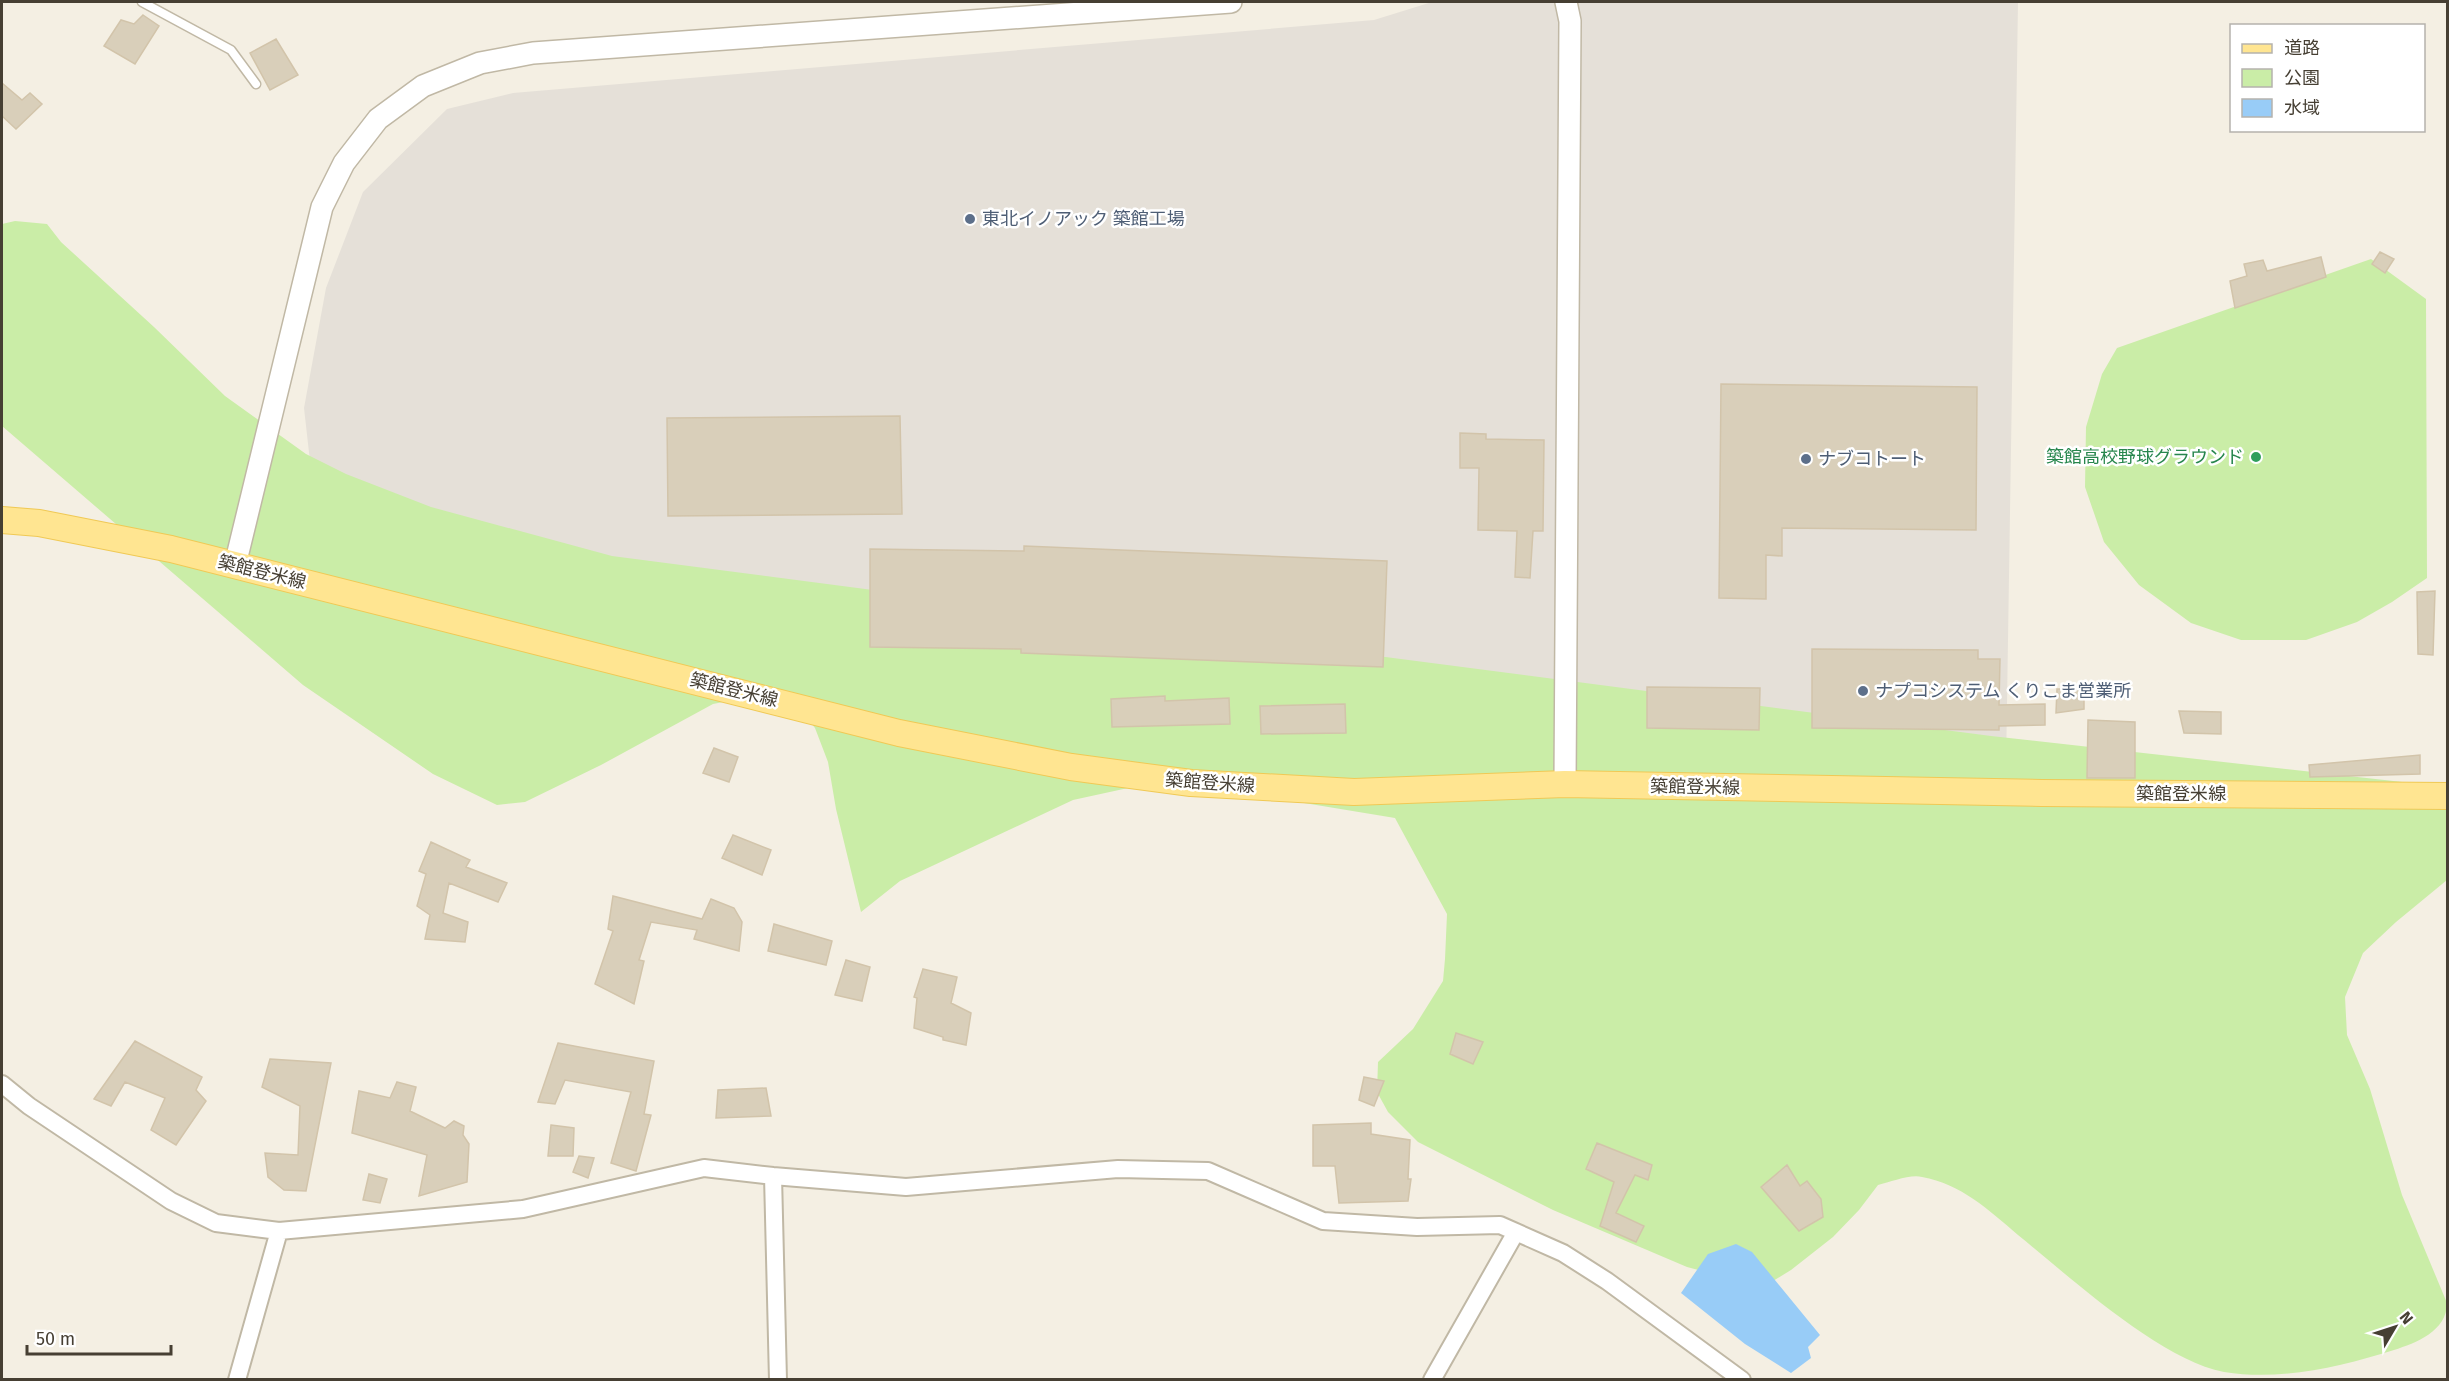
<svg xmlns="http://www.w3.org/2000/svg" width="2449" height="1381" font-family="'Fira Sans','Noto Sans JP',sans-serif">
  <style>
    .industrial { fill: #e5e0d8 }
    .green { fill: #caeda7 }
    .water { fill: #98ccf7 }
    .building { fill: #d9cfba; stroke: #d2c4aa; stroke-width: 1.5 }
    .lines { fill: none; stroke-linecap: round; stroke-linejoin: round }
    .service-casing { stroke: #c0b8a5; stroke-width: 11 }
    .minor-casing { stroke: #c0b8a5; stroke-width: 20 }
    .tertiary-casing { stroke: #c0b8a5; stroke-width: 24 }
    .primary-casing { stroke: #f0c955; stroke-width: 28 }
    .service { stroke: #fff; stroke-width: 8 }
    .minor { stroke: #fff; stroke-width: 16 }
    .tertiary { stroke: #fff; stroke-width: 21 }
    .primary { stroke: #ffe591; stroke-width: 26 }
    .service-dot { fill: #5c6f8a; stroke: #fff; stroke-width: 2 }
    .leisure-dot { fill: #2e9e5b; stroke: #fff; stroke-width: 2 }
    .labels { text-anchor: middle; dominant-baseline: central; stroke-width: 5; stroke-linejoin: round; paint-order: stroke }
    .service-label { font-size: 18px; fill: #4e5e75; stroke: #fff; text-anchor: start }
    .leisure-label { font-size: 18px; fill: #27864d; stroke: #fff; text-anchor: end }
    .street-label { font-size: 18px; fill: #463f33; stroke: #fff }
  </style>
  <rect width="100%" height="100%" fill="#f4efe3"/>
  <!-- industrial -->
  <path class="industrial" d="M1432 2H2018L2006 768 320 550 304 408 326 288 363 192 447 109 513 93 1374 20Z"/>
  <!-- green -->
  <path class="green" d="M15 221 47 224 61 242 154 327 225 396 306 454 346 474 431 507 612 556 1991 736 2447 787V880L2396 922 2363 953 2345 997 2347 1035 2370 1089 2402 1195 2447 1303C2447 1331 2416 1343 2394 1350 2340 1367 2281 1381 2224 1372 2160 1360 2070 1277 2018 1235 1989 1210 1961 1184 1922 1177 1910 1174 1891 1182 1878 1185L1859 1210 1833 1237 1791 1270 1768 1284 1736 1280 1687 1267 1553 1210 1418 1142 1388 1112 1377 1092 1378 1062 1413 1029 1443 981 1445 959 1447 914 1395 818 1292 801 1174 778 1073 800 900 881 861 912 836 809 828 762 815 728 798 707 759 695 713 704 601 765 525 802 497 805 433 774 303 685 2 426V224Z
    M2371 259 2426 299 2427 578 2392 602 2357 622 2306 640H2241L2191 623 2139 585 2104 542 2085 487 2086 427 2102 374 2117 348Z"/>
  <!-- water -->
  <path class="water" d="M1736 1244 1752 1252 1820 1335 1808 1347 1811 1358 1791 1373 1745 1344 1681 1293 1708 1254Z"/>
  <!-- building -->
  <path class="building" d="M143 15 159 26 135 64 104 46 121 20 134 24Z
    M276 39 298 75 270 90 250 53Z
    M2 83 22 100 30 93 42 104 16 129 2 116Z
    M2380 252 2394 259 2385 273 2372 264Z
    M2321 257 2326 277 2235 308 2230 281 2247 276 2244 264 2263 260 2267 271Z
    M1721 384 1977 387 1976 530 1782 528V556L1766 555V599L1719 598Z
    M900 416 902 514 668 516 667 418Z
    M1460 433 1486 434V439L1544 440 1543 531H1533L1530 578 1515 577 1517 531 1478 530 1479 468H1460Z
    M1024 546 1387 561 1383 667 1021 653V649L870 647V549L1024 551Z
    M2435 591 2433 655 2418 654 2417 592Z
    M1812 649 1978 650V659H2000L1999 705 2045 704V725L1999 726V730L1812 728Z
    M1647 687 1760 688 1759 730 1647 728Z
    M2057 689H2084V709L2056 713Z
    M1165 696V701L1229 698 1230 724 1112 727 1111 699Z
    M1345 704 1346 733 1261 734 1260 706Z
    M2179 711 2221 712V734L2184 733Z
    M2088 720 2135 722V778H2087Z
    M714 748 738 757 729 782 703 773Z
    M2420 755V774L2310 777 2309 765Z
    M733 835 771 850 762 875 722 858Z
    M431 842 470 860 466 867 507 883 498 902 449 883 443 913 468 922 465 942 425 939 430 915 417 906 426 874 419 871Z
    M613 896 702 919 711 899 734 908 742 922 739 951 694 939 697 930 651 922 639 960 644 961 634 1004 595 984 613 931 608 929Z
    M774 924 832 941 826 965 768 951Z
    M846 960 870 967 862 1001 835 995Z
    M923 969 957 977 951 1003 971 1013 966 1045 943 1040V1037L914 1028 917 998 914 997Z
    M1456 1033 1483 1042 1473 1064 1450 1054Z
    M135 1041 202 1077 196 1090 206 1101 176 1145 151 1130 165 1098 125 1082 111 1106 94 1099Z
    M558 1043 654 1061 644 1114 651 1115 636 1171 611 1163 631 1092 565 1080 555 1104 538 1102Z
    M270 1059 331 1063 306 1191 284 1190 268 1177 265 1153 298 1155 300 1106 262 1087Z
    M1364 1077 1384 1081 1374 1106 1359 1100Z
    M397 1082 416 1087 410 1111 445 1128 454 1121 464 1126 463 1135 469 1144 467 1182 419 1196 427 1155 352 1133 359 1091 390 1098Z
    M766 1088 771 1116 716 1118 718 1090Z
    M1371 1123V1134L1410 1140 1408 1179H1411L1408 1201 1339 1203 1335 1166H1313V1125Z
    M551 1125 574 1128 573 1156H548Z
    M1597 1143 1652 1165 1648 1180 1635 1175 1616 1213 1644 1226 1636 1242 1600 1226 1614 1182 1586 1169Z
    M579 1156 594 1158 588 1178 573 1172Z
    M1787 1165 1800 1186 1807 1181 1821 1199 1823 1217 1799 1231 1761 1187Z
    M369 1174 387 1179 380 1203 363 1200Z"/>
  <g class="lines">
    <!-- service casing -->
    <g class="service-casing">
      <path id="service" d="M142 2 231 50 256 84"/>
    </g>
    <!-- minor casing -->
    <g class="minor-casing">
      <path id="minor" d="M2 1084 29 1106 171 1201 216 1223 279 1231 523 1209 704 1168 773 1176 906 1187 1118 1169 1208 1171 1323 1221 1417 1227 1500 1225 1563 1253 1607 1281 1742 1380
        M773 1176 778 1380
        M237 1380 279 1231
        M1432 1380 1516 1232"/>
    </g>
    <!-- tertiary casing -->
    <g class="tertiary-casing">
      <path id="tertiary" d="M235 565 322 207 344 163 378 119 423 86 480 63 533 53 1231 2
        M1565 784 1570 21 1566 2"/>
    </g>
    <!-- primary casing -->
    <g class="primary-casing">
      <path id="primary" d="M2 520 39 523 171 549 899 733 1071 767 1191 783 1354 792 1565 784 2042 793 2448 796"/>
    </g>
    <!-- service -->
    <use href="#service" class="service"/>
    <!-- minor -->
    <use href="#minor" class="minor"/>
    <!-- tertiary -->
    <use href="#tertiary" class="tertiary"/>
    <!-- primary -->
    <use href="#primary" class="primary"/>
  </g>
  <!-- markers -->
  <g class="service-dot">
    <circle cx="970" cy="219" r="6"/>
    <circle cx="1806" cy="459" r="6"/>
    <circle cx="1863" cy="691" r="6"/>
  </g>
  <circle class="leisure-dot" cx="2256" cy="457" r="6"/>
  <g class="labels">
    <!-- service labels -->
    <g class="service-label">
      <text x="982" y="219">東北イノアック 築館工場</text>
      <text x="1818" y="459">ナブコトート</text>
      <text x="1875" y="691">ナプコシステム くりこま営業所</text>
    </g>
    <!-- leisure labels -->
    <g class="leisure-label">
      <text x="2244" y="457">築館高校野球グラウンド</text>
    </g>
    <!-- street labels -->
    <g class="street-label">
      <text transform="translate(262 572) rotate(14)">築館登米線</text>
      <text transform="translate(734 690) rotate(14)">築館登米線</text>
      <text transform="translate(1210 783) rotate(4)">築館登米線</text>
      <text transform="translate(1695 787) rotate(1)">築館登米線</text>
      <text x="2181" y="794">築館登米線</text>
    </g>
  </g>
  <!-- border -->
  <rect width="2449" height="1381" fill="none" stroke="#463f33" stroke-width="6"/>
  <!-- legend -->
  <rect x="2230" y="24" width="195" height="108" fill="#ffffff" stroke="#b5b2ad" stroke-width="1.5"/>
  <rect x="2242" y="44" width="30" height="9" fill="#ffe591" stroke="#b5b2ad" stroke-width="1.5"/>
  <text x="2284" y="54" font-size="18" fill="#463f33">道路</text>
  <rect x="2242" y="69" width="30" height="18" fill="#caeda7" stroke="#b5b2ad" stroke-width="1.5"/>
  <text x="2284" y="84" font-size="18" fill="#463f33">公園</text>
  <rect x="2242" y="99" width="30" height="18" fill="#98ccf7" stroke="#b5b2ad" stroke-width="1.5"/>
  <text x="2284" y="114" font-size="18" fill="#463f33">水域</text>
  <!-- north arrow -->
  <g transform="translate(2395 1327) rotate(51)" stroke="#ffffff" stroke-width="4.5" paint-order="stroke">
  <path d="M0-4.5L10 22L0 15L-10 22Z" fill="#463f33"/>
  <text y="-9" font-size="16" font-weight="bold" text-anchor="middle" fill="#463f33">N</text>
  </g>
  <!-- scale -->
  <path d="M27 1345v9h144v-9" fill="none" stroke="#463f33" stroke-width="3"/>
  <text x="36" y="1345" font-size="18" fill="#463f33" stroke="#ffffff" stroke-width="4.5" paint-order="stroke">50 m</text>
</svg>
